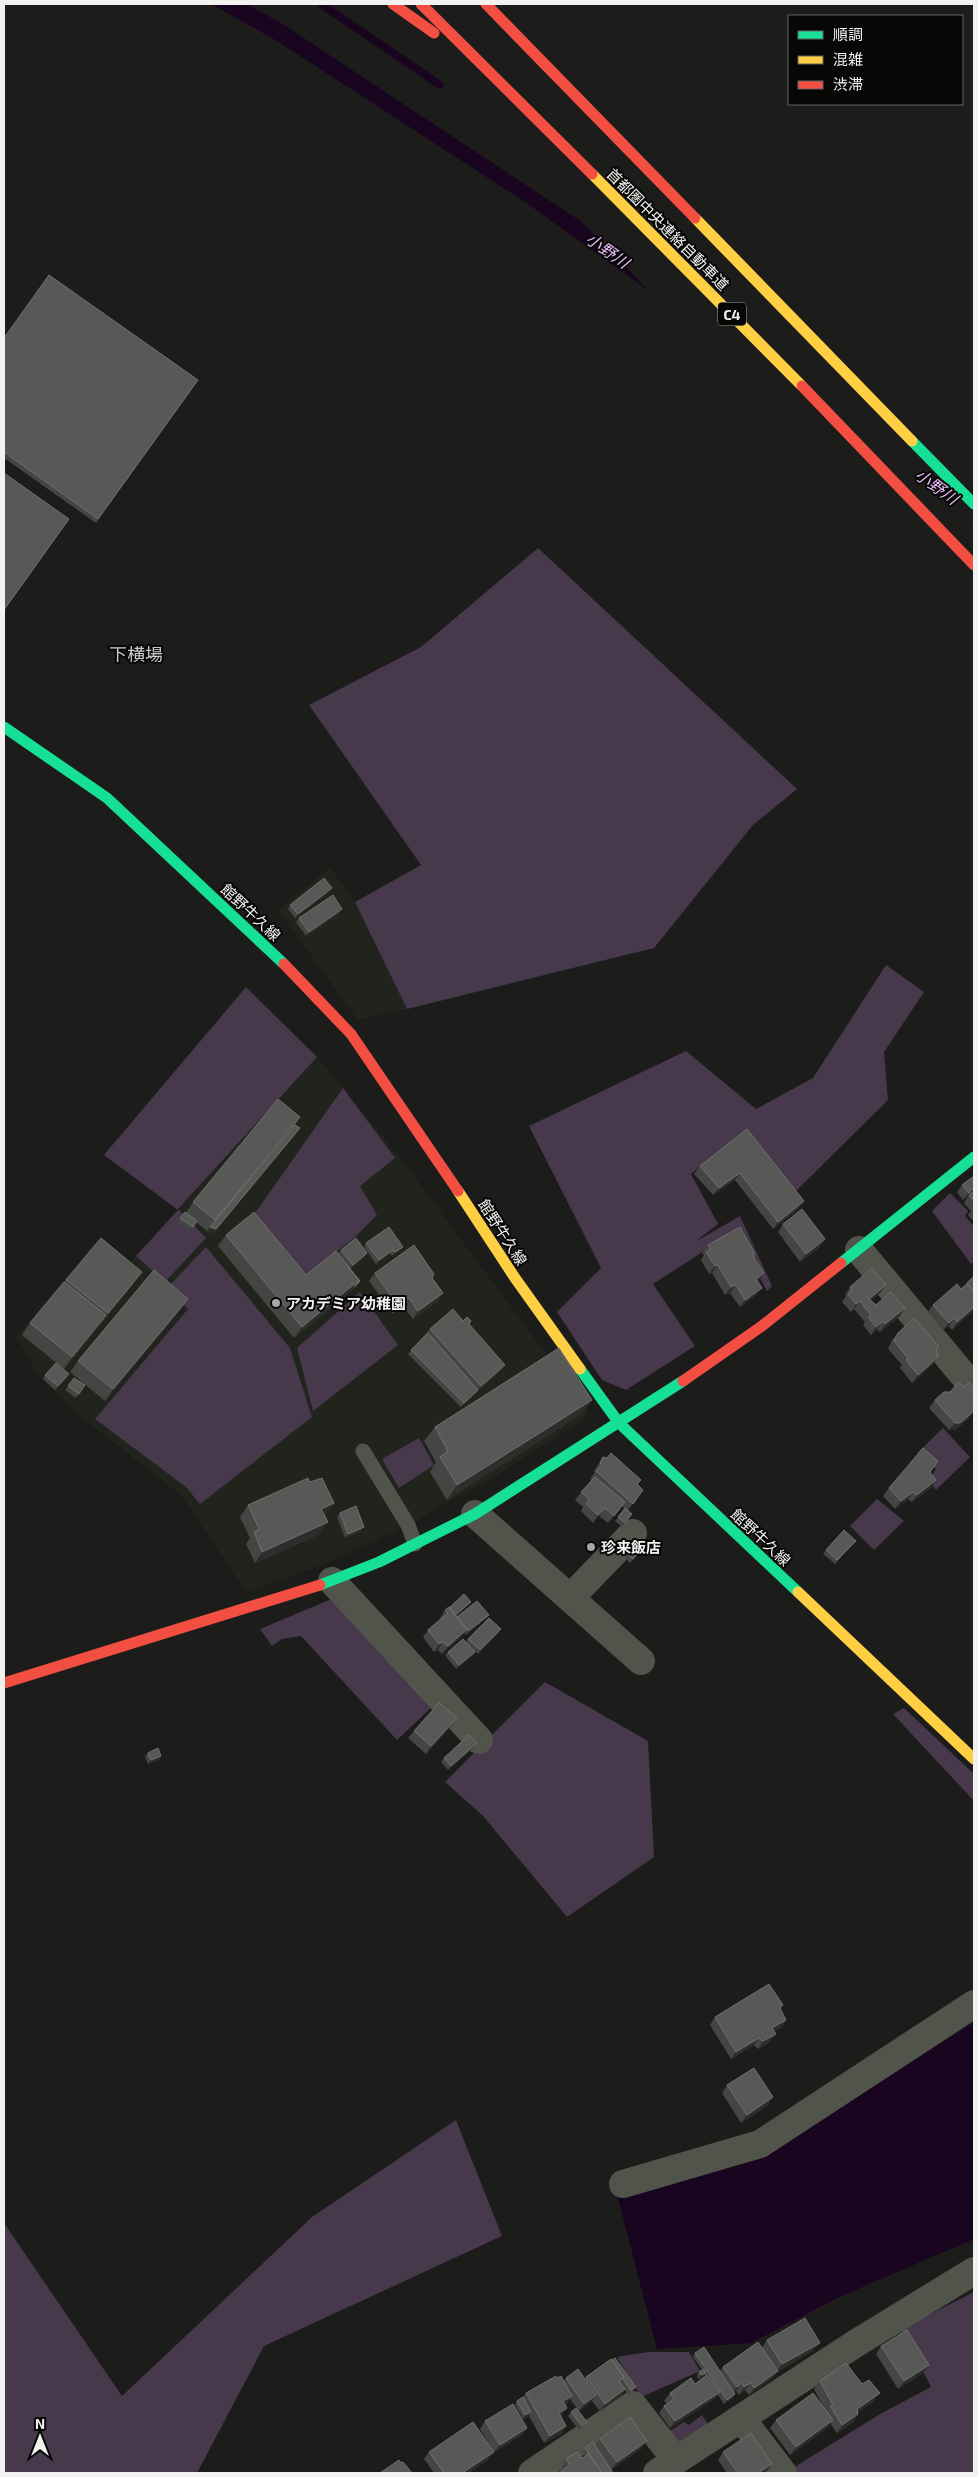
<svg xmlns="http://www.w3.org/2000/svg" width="978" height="2477" font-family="'Exo 2','Noto Sans JP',sans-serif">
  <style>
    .built { fill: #21241d }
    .green { fill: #47384b }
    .water { fill: #190520 }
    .pier { fill: #1c1c1b }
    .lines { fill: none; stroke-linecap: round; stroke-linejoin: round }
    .stream { stroke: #190520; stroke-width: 8 }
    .lane { stroke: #51544b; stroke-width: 15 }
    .street { stroke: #51544b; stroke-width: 28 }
    .fast { stroke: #16e098; stroke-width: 11 }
    .slow { stroke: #ffcf43; stroke-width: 11 }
    .jam { stroke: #f24e42; stroke-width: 11 }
    .wall { fill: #454544 }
    .shaded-wall { fill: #2d2d2c }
    .building { fill: #585857; stroke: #70706f }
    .poi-dot { fill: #a7a8a6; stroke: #070706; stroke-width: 2 }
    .labels { text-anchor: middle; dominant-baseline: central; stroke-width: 4; stroke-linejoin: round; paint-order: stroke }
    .shield { fill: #070706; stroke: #acacaa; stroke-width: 1 }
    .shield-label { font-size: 14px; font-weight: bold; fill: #f2f3f1 }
    .street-label { font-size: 15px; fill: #f2f3f1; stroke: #070706 }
    .poi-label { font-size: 15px; font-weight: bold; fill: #f2f3f1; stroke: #070706; text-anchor: start }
    .water-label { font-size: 16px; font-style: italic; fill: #ebbdfa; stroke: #070706 }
    .quarter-label { font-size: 18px; fill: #cbcdc9; stroke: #070706 }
  </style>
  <rect width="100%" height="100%" fill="#1c1c1b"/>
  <!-- built -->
  <path class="built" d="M330 867 355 902 407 1009 358 1020 278 910Z
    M317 1057 402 1160 540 1346 588 1402 586 1418 494 1477 408 1525 325 1564 246 1592 183 1497 74 1411 38 1375 16 1337 95 1242 124 1269Z"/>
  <!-- green -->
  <path class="green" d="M538 548 797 789 753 825 654 948 407 1009 355 902 421 865 309 705 421 647Z
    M886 965 924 992 884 1052 888 1100 793 1194 744 1131 691 1174 718 1224 695 1242 740 1216 772 1286 767 1291 735 1231 653 1284 695 1346 626 1390 602 1380 557 1312 601 1268 529 1126 686 1051 756 1109 813 1078Z
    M246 987 317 1057 178 1209 206 1238 165 1282 136 1256 178 1210 104 1155Z
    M343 1088 395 1158 360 1186 377 1215 354 1238 299 1281 249 1222Z
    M950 1193 968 1211 965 1216 974 1226V1261L971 1264 932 1211Z
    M206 1247 290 1348 312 1417 200 1504 186 1487 95 1419 188 1309 167 1288Z
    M360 1292 398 1345 313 1411 297 1348Z
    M943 1428 970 1457 936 1490 929 1480 936 1469 917 1453Z
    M419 1438 434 1465 399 1488 382 1459Z
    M877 1499 904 1521 874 1550 850 1526Z
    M334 1598 433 1706 397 1740 301 1636 282 1639 272 1646 260 1629Z
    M545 1682 648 1741 654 1857 567 1917 483 1816 445 1782Z
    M904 1708 974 1774V1801L893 1714Z
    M456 2120 502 2236 264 2346 197 2473H4V2223L122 2396 312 2217Z
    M974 2292V2473H796L793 2468 880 2414 931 2387 901 2329Z
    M648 2352H689L700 2371 641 2397 617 2357Z
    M702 2415 710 2427 684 2445 674 2443 670 2431 684 2422 689 2425Z"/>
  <!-- water -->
  <path class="water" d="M211 4H247L281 23 597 232 974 524 525 202 277 41Z
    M974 2022V2239L839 2297 751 2343 657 2349 618 2198 760 2159Z"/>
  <!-- pier -->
  <path class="pier" d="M575 215 750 339 974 504V526L655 297Z"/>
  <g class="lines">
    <!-- stream -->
    <path class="stream" d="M321 4 440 85"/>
    <!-- lane -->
    <path class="lane" d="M363 1451 408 1525 415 1544"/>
    <!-- street -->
    <path class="street" d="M859 1250 974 1388
      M475 1514 641 1661
      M332 1581 479 1740
      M570 1598 633 1533
      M623 2184 760 2144 974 2004
      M741 2418 783 2473
      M532 2473 633 2405 676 2460
      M657 2473 858 2342 974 2271"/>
    <!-- fast -->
    <path class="fast" d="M912 441 974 504
      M4 727 107 798 284 964
      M841 1263 974 1157
      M580 1369 619 1423 798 1592
      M320 1585 379 1562 475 1514 683 1381"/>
    <!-- slow -->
    <path class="slow" d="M592 174 802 386
      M695 218 912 441
      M458 1191 515 1278 580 1369
      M798 1592 974 1759"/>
    <!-- jam -->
    <path class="jam" d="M393 4 434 33
      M421 4 592 174
      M486 4 695 218
      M802 386 974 565
      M284 964 351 1034 458 1191
      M683 1381 762 1326 841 1263
      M4 1683 320 1585"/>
  </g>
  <!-- wall -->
  <path class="wall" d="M4 338 198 380 96 523 4 458Z
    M332 888 329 892 295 918 288 909 290 905Z
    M340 913 306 936 296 922 299 918Z
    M300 1117 295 1125 300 1128 297 1132 214 1233 207 1231 196 1222 190 1231 177 1222 185 1212 186 1213 193 1202Z
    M747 1129 798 1209 773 1229 735 1180 713 1195 694 1174 700 1166Z
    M974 1176V1222L968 1215 971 1211 964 1203 968 1196 963 1200 957 1192 962 1185Z
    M783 1224 820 1247 800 1262 778 1232Z
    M226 1235 306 1275 360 1281 358 1285 294 1338 218 1246Z
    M101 1238 134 1283 64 1369 22 1335 30 1323Z
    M366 1243 403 1247 400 1250 392 1256 390 1254 376 1264 364 1247Z
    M708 1245 754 1258 759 1280 758 1281 756 1295 740 1307 730 1293 725 1295 712 1273 709 1274 701 1260 704 1255 702 1253Z
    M341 1250 367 1253 365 1257 350 1269 338 1253Z
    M375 1273 432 1278 443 1293 438 1301 413 1319 403 1306 393 1314 369 1281Z
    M967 1283 974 1310 952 1330 949 1326 943 1330 928 1312 933 1305 961 1289Z
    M886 1285 880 1293 871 1300 876 1305 900 1316 880 1332 877 1329 871 1335 863 1325 865 1322 854 1309 851 1312 842 1302 846 1296 845 1295 850 1287Z
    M188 1299 180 1310 105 1401 70 1372 78 1361Z
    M463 1321 499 1372 461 1407 408 1354 430 1329Z
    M898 1333 933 1364 912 1383 900 1368 902 1365 888 1349 892 1340Z
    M69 1374 55 1390 43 1379 45 1375Z
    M74 1378 85 1385 76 1398 65 1390Z
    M935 1400 969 1418 955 1430H949L929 1408Z
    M582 1414 447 1500 430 1472 436 1462 424 1441 435 1427Z
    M603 1457 638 1484 643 1490 628 1510 632 1514 622 1527 615 1521 625 1509 622 1506 608 1523 599 1516 593 1523 581 1511 583 1507 575 1500 581 1492 592 1480 590 1479 595 1472 594 1471Z
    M930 1473 931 1488 912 1502 908 1499 895 1509 883 1496 889 1488Z
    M248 1505 326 1514 324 1515 320 1534 255 1563 246 1544 250 1538 240 1517Z
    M340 1513 361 1531 345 1538 337 1517Z
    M853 1544 835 1564 823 1554 826 1550Z
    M627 1554H638L630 1563 625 1558Z
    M468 1605 456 1616 457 1617 489 1615 486 1618 466 1635 464 1633 461 1637 442 1654 438 1650 434 1652 423 1637 428 1630 441 1619 440 1618 445 1610Z
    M501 1629 498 1633 478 1654 469 1646 475 1652 472 1656 456 1669 445 1655 448 1652 466 1642 468 1639Z
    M457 1718 451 1726 426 1754 408 1738 414 1731Z
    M477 1743 474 1747 448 1770 441 1762 444 1758Z
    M148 1753 161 1756 159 1760 148 1764 145 1756Z
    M780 2009 786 2020 781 2028 774 2031 770 2042 758 2049 754 2045 731 2059 710 2025 715 2017Z
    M727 2085 768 2105 741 2123 722 2093Z
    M767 2340 814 2350 777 2372 772 2378 749 2395 745 2390 739 2395 736 2391 734 2392 735 2394 732 2398 724 2404 718 2395 714 2399 670 2428 659 2413 664 2406 667 2404 664 2401 670 2393 695 2384 706 2376 704 2374 703 2377 698 2379 697 2376 699 2372 702 2370 693 2357 695 2353 720 2371 723 2367 762 2348Z
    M881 2346 929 2365 923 2373 898 2389 876 2354Z
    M611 2359 633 2391 628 2395 625 2390 620 2397 600 2411 592 2401 579 2411 584 2426 579 2430 568 2416 571 2412 579 2411 570 2399 565 2404 562 2415 561 2416 566 2426 561 2434 544 2443 529 2416 523 2419 515 2405 517 2401 523 2397 526 2393 557 2378 564 2381 566 2378 585 2379Z
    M820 2381 874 2401 858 2412V2414L853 2422 837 2433 830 2423 827 2428 790 2455 770 2428 776 2420 826 2412 814 2389Z
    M485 2421 527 2428 522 2435 494 2452 480 2429Z
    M600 2439 642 2448 611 2470 613 2473H558L563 2470 561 2467 566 2459 582 2458 585 2456 583 2452 585 2448 595 2445Z
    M429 2452 488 2460 468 2473H434L424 2459Z
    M723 2452 767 2471 764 2473H727L718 2460Z"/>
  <!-- shaded-wall -->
  <path class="shaded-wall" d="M332 888 329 892 295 918 298 914Z
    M342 909 340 913 306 936 309 932Z
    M300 1117 292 1128H300L297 1132 214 1233 207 1231 215 1220Z
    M740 1173 735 1180 713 1195 719 1188Z
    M974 1188V1192L963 1200 969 1193Z
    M804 1201 798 1209 773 1229 778 1222Z
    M825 1239 820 1247 800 1262 806 1254Z
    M403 1247 400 1250 392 1256 395 1252Z
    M393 1250 390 1254 376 1264 379 1260Z
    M367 1253 365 1257 350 1269 353 1265Z
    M718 1265 712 1273 709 1274 715 1266Z
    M142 1272 134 1283 100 1324 108 1313Z
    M764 1273 759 1280 751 1287 756 1279Z
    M359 1280 360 1281 358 1285 294 1338 302 1327Z
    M736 1285 730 1293 725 1295 731 1287Z
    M886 1285 880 1293 864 1306 869 1299Z
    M762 1288 756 1295 740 1307 745 1300Z
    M443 1293 438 1301 413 1319 418 1311Z
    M409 1298 403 1306 393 1314 398 1306Z
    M188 1299 180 1310 105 1401 113 1389Z
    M860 1301 854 1309 851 1312 856 1304Z
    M974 1307V1310L952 1330 957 1322Z
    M905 1308 900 1316 880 1332 885 1324Z
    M106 1315 98 1327 64 1369 72 1357Z
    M954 1318 949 1326 943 1330 949 1323Z
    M883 1321 877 1329 871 1335 876 1327Z
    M938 1357 933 1364 912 1383 918 1375Z
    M505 1365 499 1372 461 1407 481 1386Z
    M592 1400 582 1414 447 1500 457 1485Z
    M974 1411 969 1418 955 1430H949L955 1423Z
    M936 1480 931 1488 912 1502 917 1495Z
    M913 1492 908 1499 895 1509 901 1501Z
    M334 1503 326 1514 313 1520 321 1509Z
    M605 1508 599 1516 593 1523 598 1515Z
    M328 1522 320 1534 255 1563 262 1552Z
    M364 1527 361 1531 345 1538 348 1534Z
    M471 1602 468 1605 451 1619 454 1615Z
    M489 1615 486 1618 466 1635 468 1631Z
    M467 1629 461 1637 442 1654 448 1646Z
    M501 1629 498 1633 478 1654 480 1650Z
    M443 1642 438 1650 434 1652 439 1644Z
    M475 1652 472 1656 456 1669 459 1665Z
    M457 1718 451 1726 426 1754 431 1746Z
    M477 1743 474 1747 448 1770 451 1766Z
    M161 1756 159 1760 148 1764 151 1760Z
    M786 2020 781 2028 767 2035 772 2028Z
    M776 2034 770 2042 758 2049 763 2041Z
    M759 2038 754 2045 731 2059 736 2052Z
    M773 2097 768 2105 741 2123 747 2115Z
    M820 2343 814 2350 777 2372 772 2378 749 2395 754 2388 777 2371 782 2364Z
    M929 2365 923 2373 898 2389 904 2381Z
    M706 2373 703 2377 698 2379 701 2375Z
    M742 2383 736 2391 731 2394 737 2387Z
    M751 2383 745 2390 739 2395 744 2387Z
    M625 2389 620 2397 600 2411 605 2404Z
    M720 2392 714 2399 670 2428 675 2421Z
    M880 2393 874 2401 852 2416 857 2409Z
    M735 2394 732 2398 724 2404 727 2400Z
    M596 2395 591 2402 579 2411 584 2404Z
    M572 2396 567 2404 558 2409 563 2401Z
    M567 2408 562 2415 553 2420 559 2413Z
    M531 2412 529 2416 523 2419 525 2415Z
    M858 2414 853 2422 837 2433 842 2425Z
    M833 2420 827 2428 790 2455 796 2447Z
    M566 2426 561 2434 544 2443 550 2436Z
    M527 2428 522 2435 494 2452 500 2445Z
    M647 2441 642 2448 611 2470 617 2462Z
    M494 2452 488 2460 468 2473H462Z
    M772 2464 767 2471 764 2473H758Z"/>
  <!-- building -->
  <path class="building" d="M49 275 198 380 98 519 4 452V338Z
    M4 473 69 519 4 610Z
    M324 878 332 888 298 914 290 905Z
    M333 895 342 909 309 932 299 918Z
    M278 1099 300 1117 215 1220 193 1202Z
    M295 1125 300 1128 216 1229 210 1227Z
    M747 1129 804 1201 778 1222 740 1173 719 1188 700 1166Z
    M974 1176V1188L969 1193 962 1185Z
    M974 1191V1201L969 1195Z
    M802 1209 825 1239 806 1254 783 1224Z
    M185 1212 197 1221 193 1227 180 1218Z
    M254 1212 306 1275 336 1251 359 1280 302 1327 226 1235Z
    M389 1227 403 1247 395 1252 393 1250 379 1260 366 1243Z
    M740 1227 754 1252V1258L764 1273 756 1279 762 1288 745 1300 736 1285 731 1287 718 1265 715 1266 706 1252 711 1249 708 1245Z
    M101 1238 142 1272 108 1313 66 1280Z
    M356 1238 367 1253 353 1265 341 1250Z
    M414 1245 434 1274 432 1278 443 1293 418 1311 409 1298 398 1306 375 1273Z
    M348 1267 360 1281 354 1287 359 1280Z
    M872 1268 886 1285 869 1299 876 1305 891 1292 905 1308 885 1324 883 1321 876 1327 868 1317 871 1315 860 1301 856 1304 848 1294 852 1290 850 1287Z
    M154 1270 188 1299 113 1389 78 1361Z
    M974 1276V1292L967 1283Z
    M64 1282 106 1315 72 1357 30 1323Z
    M957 1284 961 1289 967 1284 974 1292V1307L957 1322 954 1318 949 1323 933 1305Z
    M453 1309 463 1321 467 1317 471 1321 469 1324 505 1365 481 1386 430 1329Z
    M914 1318 939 1347 936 1349 938 1357 918 1375 906 1360 908 1358 894 1341 898 1333Z
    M428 1333 478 1390 464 1403 411 1350Z
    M559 1348 592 1400 457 1485 440 1457 448 1451 435 1427Z
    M56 1363 69 1374 58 1386 45 1375Z
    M74 1378 85 1385 79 1394 68 1386Z
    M959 1382 964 1387 969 1383 974 1389V1411L960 1423H955L935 1400 944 1392H950Z
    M923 1448 938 1461 930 1472 936 1480 917 1495 913 1492 901 1501 889 1488Z
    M611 1453 641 1480 637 1484 643 1490 633 1504 596 1471 602 1465 600 1463 603 1457 607 1458Z
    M595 1477 625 1502 614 1516 605 1508 598 1515 586 1504 589 1499 581 1492Z
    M308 1478 310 1482 322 1478 334 1503 321 1509 328 1522 262 1552 254 1532 259 1529 248 1505Z
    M356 1506 364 1527 348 1534 340 1513Z
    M625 1508 632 1514 625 1523 618 1517Z
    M844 1530 856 1541 837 1560 826 1550Z
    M632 1549 638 1554 633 1559 627 1554Z
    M464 1594 471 1602 455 1615 449 1608Z
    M477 1601 489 1615 468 1631 457 1617Z
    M449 1607 467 1629 448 1646 443 1642 439 1644 428 1630 448 1613 445 1610Z
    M489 1618 501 1629 480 1650 468 1639Z
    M463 1639 475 1652 459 1665 448 1652Z
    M439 1703 457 1718 431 1746 414 1731Z
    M469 1735 477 1743 451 1766 444 1758Z
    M158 1748 161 1756 151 1760 148 1753Z
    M769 1984 783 2005 780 2008 786 2020 772 2028 776 2034 763 2041 759 2038 736 2052 715 2017Z
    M754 2068 773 2097 747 2115 727 2085Z
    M805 2318 820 2343 782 2364 767 2340Z
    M907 2330 929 2365 904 2381 881 2346Z
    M758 2342 778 2371 754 2388 751 2383 744 2387 742 2383 737 2387 723 2367Z
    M704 2347 735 2394 727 2400 695 2353Z
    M615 2358 636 2387 631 2391 623 2379 624 2377 612 2360Z
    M611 2359 624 2377 619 2381 625 2389 605 2404 586 2377Z
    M846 2363 862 2384 869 2380 880 2393 857 2409 858 2414 842 2425 830 2406 833 2405 820 2381Z
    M578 2369 596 2395 584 2404 566 2378Z
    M704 2369 706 2373 701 2375 699 2372Z
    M707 2375 720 2392 675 2421 664 2406 674 2399 670 2393 691 2378 695 2384Z
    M556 2376 557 2378 561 2376 572 2396 563 2401 567 2408 559 2413 566 2426 550 2436 526 2393Z
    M813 2393 833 2420 796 2447 776 2420Z
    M523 2397 531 2412 525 2415 517 2401Z
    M513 2404 527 2428 500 2445 485 2421Z
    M576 2408 587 2422 582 2426 571 2412Z
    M630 2417 647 2441 617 2462 600 2439Z
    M473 2422 494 2452 462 2473H444L429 2452Z
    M751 2433 772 2464 758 2473H738L723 2452Z
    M593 2442 613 2473H602L585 2448Z
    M577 2452 582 2458 588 2454 602 2473H559L570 2465 566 2459Z
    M399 2460 401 2463 403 2462 412 2473H380Z"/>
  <!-- markers -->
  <g class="poi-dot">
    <circle cx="276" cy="1303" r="5"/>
    <circle cx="591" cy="1547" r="5"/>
  </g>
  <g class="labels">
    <!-- shield labels -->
    <rect class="shield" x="718" y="302.5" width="28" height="23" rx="4"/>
    <g class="shield-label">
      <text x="732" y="314">C4</text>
    </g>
    <!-- street labels -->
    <g class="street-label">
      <text transform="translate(668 229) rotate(45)">首都圏中央連絡自動車道</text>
      <text transform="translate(251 912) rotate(43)">館野牛久線</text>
      <text transform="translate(503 1232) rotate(57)">館野牛久線</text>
      <text transform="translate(761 1537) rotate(43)">館野牛久線</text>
    </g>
    <!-- poi labels -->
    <g class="poi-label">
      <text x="286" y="1303">アカデミア幼稚園</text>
      <text x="601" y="1547">珍来飯店</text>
    </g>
    <!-- water labels -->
    <g class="water-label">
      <text transform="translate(608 250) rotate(35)">小野川</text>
      <text transform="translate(937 486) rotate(36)">小野川</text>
    </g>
    <!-- quarter labels -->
    <g class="quarter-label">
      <text x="136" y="654">下横場</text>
    </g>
  </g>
  <!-- border -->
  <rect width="978" height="2477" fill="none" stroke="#f2f3f1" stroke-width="10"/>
  <!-- legend -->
  <rect x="788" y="15" width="175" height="90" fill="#070706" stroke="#656564"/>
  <rect x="798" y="31" width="25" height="8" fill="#16e098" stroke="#656564"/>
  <text x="833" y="40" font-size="15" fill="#f2f3f1">順調</text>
  <rect x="798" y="56" width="25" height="8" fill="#ffcf43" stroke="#656564"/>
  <text x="833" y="65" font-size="15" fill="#f2f3f1">混雑</text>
  <rect x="798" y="81" width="25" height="8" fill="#f24e42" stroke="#656564"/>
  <text x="833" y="90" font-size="15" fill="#f2f3f1">渋滞</text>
  <!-- north arrow -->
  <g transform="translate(40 2437)" stroke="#070706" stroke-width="4" paint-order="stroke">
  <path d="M0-4L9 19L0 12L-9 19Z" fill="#f2f3f1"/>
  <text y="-8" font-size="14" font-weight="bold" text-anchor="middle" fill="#f2f3f1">N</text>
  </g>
</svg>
